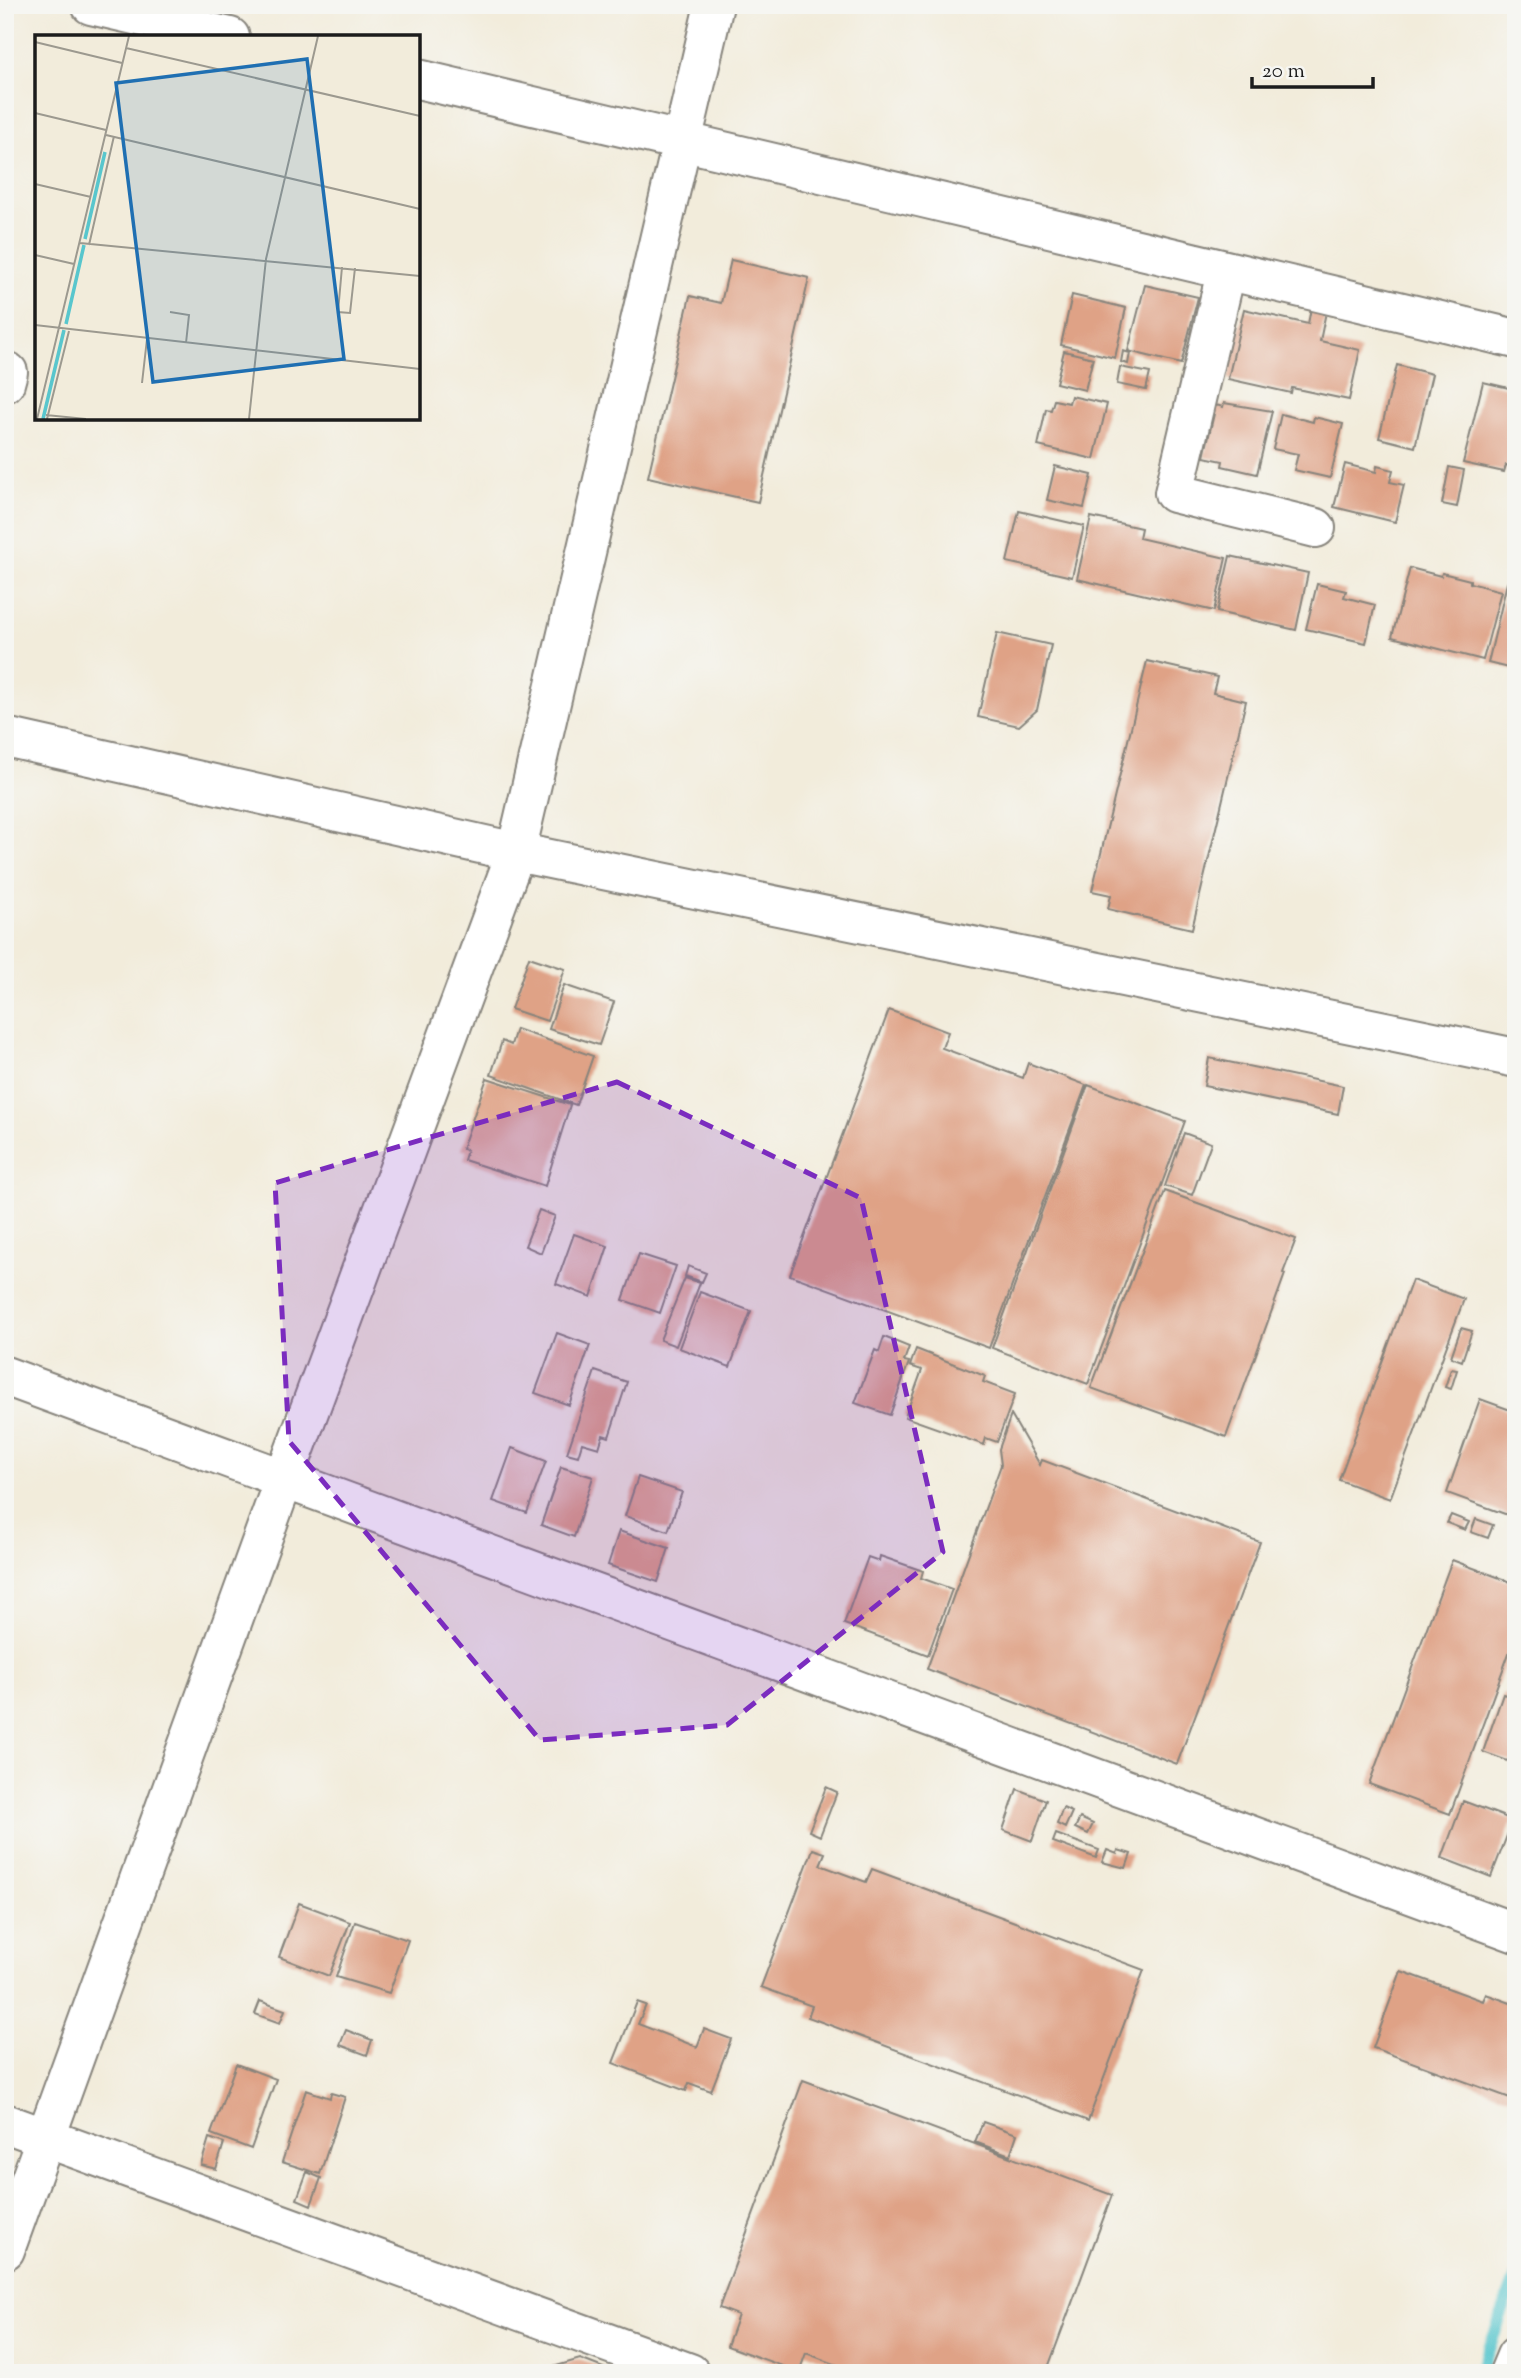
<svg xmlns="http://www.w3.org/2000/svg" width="1521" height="2378" font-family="'Sorts Mill Goudy',serif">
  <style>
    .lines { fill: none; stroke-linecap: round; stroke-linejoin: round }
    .stream { stroke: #58c6cd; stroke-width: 12 }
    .building { fill: #dfa286 }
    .minor-casing { stroke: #87847c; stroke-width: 42 }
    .minor { stroke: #fff; stroke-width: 38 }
    .marked { fill: #7b2cbf; fill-opacity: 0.2; stroke: #7b2cbf; stroke-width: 5; stroke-dasharray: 14 9; stroke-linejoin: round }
    .inset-river { fill: none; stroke: #58c6cd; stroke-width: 3.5 }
    .inset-road { fill: none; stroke: #9c998f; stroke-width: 2 }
    .view { fill: #1f6fb2; fill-opacity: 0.15; stroke: #1f6fb2; stroke-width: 3.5 }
    .inset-edge { fill: none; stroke: #1c1c1c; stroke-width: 3.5 }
  </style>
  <rect width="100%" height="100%" fill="#f6f6f2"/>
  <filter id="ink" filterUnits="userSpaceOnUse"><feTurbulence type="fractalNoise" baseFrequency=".0143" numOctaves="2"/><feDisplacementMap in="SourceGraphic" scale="14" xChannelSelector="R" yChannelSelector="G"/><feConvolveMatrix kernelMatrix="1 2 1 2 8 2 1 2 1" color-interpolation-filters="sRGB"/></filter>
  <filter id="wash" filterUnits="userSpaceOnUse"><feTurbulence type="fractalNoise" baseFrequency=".00686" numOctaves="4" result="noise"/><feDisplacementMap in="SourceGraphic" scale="28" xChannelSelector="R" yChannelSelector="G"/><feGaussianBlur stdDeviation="1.57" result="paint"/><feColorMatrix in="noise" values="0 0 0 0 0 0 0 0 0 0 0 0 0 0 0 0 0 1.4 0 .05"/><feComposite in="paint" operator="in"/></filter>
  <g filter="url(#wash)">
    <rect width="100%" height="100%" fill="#f2ecdb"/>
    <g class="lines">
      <!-- stream -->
      <path class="stream" d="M1480 2373 1516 2276"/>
    </g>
    <g id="blocks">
      <!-- building -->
      <path class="building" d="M731 260 809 278 758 502 648 477 690 296 721 303Z
        M1145 285 1198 297 1181 364 1128 351Z
        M1072 295 1126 308 1115 358 1061 345Z
        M1312 303 1327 307 1320 341 1360 350 1349 400 1292 388 1291 393 1228 379 1244 309 1308 324Z
        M1064 351 1093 358 1085 390 1056 383Z
        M1123 351 1130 353 1128 364 1121 362Z
        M1397 365 1432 374 1415 447 1379 438Z
        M1120 367 1150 373 1146 390 1117 384Z
        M1483 382 1513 389 1511 396 1516 397V467L1506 465 1504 472 1463 463Z
        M1071 396 1107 404 1094 459 1038 446 1046 409 1051 410 1054 400 1069 403Z
        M1224 403 1272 411 1257 474 1222 466 1223 461 1204 457 1216 405 1223 407Z
        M1281 414 1313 422 1314 417 1343 424 1330 478 1294 470 1298 454 1273 449Z
        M1345 464 1376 472 1377 466 1393 470 1390 482 1404 485 1395 522 1334 507Z
        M1055 466 1092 475 1084 508 1047 500Z
        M1449 467 1464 470 1457 507 1442 504Z
        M1019 511 1084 526 1072 577 1007 562Z
        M1091 517 1141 528 1139 538 1226 558 1214 611 1077 579Z
        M1230 556 1308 573 1296 630 1217 612Z
        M1410 568 1441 576 1442 573 1470 580V583L1501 591 1483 660 1392 637Z
        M1507 583 1516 585V670L1488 663Z
        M1317 584 1346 591 1344 597 1375 605 1366 643 1306 629Z
        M997 633 1051 645 1037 710 1019 726 978 717Z
        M1147 661 1217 677 1213 693 1246 701 1192 929 1108 909 1111 895 1092 891Z
        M529 957 565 969 547 1021 511 1009Z
        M564 985 614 1002 599 1045 549 1029Z
        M889 1010 948 1032 942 1048 1023 1078 1028 1063 1086 1085 989 1348 790 1275Z
        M516 1029 593 1056 576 1105 491 1075 502 1041 511 1045Z
        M1209 1058 1343 1086 1338 1114 1204 1086Z
        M487 1078 570 1105 545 1186 464 1160 467 1150 462 1149Z
        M1088 1085 1185 1121 1088 1384 992 1348Z
        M1184 1133 1211 1143 1192 1195 1165 1186Z
        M1165 1191 1296 1239 1283 1273 1285 1274 1226 1437 1091 1388Z
        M539 1210 555 1216 541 1253 525 1246Z
        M574 1234 608 1246 591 1297 556 1284Z
        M639 1254 676 1266 660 1313 623 1300Z
        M688 1266 706 1273 702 1282 685 1276Z
        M685 1278 700 1283 676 1346 660 1340Z
        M1412 1280 1464 1299 1390 1499 1339 1480Z
        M700 1292 751 1311 730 1367 679 1348Z
        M1461 1328 1472 1331 1462 1361 1451 1357Z
        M557 1333 590 1345 569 1405 535 1393Z
        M884 1337 909 1347 904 1361 909 1362 890 1415 855 1403 875 1350 879 1352Z
        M916 1349 985 1376 983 1382 1015 1394 997 1442 986 1438 984 1445 905 1417 922 1370 910 1366Z
        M1451 1369 1457 1370 1451 1389 1445 1387Z
        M595 1371 627 1382 609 1437 603 1435 599 1448 582 1443 578 1456 567 1453Z
        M1480 1399 1516 1412V1518L1447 1493Z
        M1011 1415 1040 1465 1042 1460 1260 1542 1177 1764 927 1669 1001 1465 999 1449Z
        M512 1448 546 1461 527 1513 493 1501Z
        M561 1467 593 1477 574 1537 541 1525Z
        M638 1477 682 1492 668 1531 625 1516Z
        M1451 1515 1469 1522 1465 1530 1447 1523Z
        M1476 1519 1493 1525 1488 1538 1471 1532Z
        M619 1531 669 1548 658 1582 608 1565Z
        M880 1556 923 1571 921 1578 952 1589 928 1655 844 1624 868 1557 879 1561Z
        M1452 1560 1516 1584V1634L1450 1814 1369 1784Z
        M1503 1694 1516 1698V1764L1483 1752Z
        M826 1787 837 1792 820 1836 809 1831Z
        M1017 1789 1046 1800 1032 1841 1003 1830Z
        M1463 1801 1513 1820 1491 1877 1442 1858Z
        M1063 1808 1072 1812 1065 1828 1057 1824Z
        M1080 1818 1093 1824 1088 1834 1075 1828Z
        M1056 1834 1099 1850 1096 1858 1053 1842Z
        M813 1849 825 1853 820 1865 866 1882 872 1869 1144 1970 1088 2121 808 2017 812 2006 761 1987Z
        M1107 1850 1117 1854 1118 1850 1131 1854 1126 1868 1102 1862Z
        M299 1903 350 1922 329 1976 279 1957Z
        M355 1922 408 1940 389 1993 336 1977Z
        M1401 1971 1483 2001 1486 1994 1516 2005V2081L1510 2098 1373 2048Z
        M260 2001 285 2010 280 2023 255 2014Z
        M637 2002 646 2005 638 2024 697 2047 704 2029 731 2039 711 2091 689 2083 686 2091 613 2063Z
        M346 2030 372 2040 367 2055 340 2045Z
        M236 2064 276 2079 251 2149 211 2134Z
        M803 2080 1112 2195 1046 2373H858L806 2353 799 2372 727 2346 738 2315 719 2308Z
        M306 2090 330 2098 331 2093 345 2097 320 2174 282 2162Z
        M983 2122 1017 2134 1010 2155 975 2142Z
        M209 2138 224 2143 216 2169 201 2165Z
        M307 2172 321 2178 311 2205 297 2199Z
        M580 2359 616 2373H536V2372Z"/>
    </g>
  </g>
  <g filter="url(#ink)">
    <use href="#blocks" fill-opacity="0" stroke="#87847c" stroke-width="2"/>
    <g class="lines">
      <!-- minor casing -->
      <g class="minor-casing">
        <path id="minor" d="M91 5 230 37
          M418 79C785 163 1149 254 1516 339
          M1226 272 1174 493 1316 528
          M5 371 8 372 5 383
          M5 737 516 852 1516 1058
          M5 1376 1516 1933
          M5 2123 690 2373
          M5 2250 284 1479 516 852 714 5
          M1509 2373 1516 2356"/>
      </g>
      <!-- minor -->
      <use href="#minor" class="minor"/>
    </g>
  </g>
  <!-- marked area -->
  <path class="marked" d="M617 1082 861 1198 943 1552 727 1725 540 1740 289 1441 275 1183Z"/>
  <!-- overview -->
  <g transform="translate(35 35)">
    <rect width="385" height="385" fill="#f2ecdb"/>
    <path class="inset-river" d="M50 204 70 117M31 289 49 210M8 384 29 295"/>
    <path class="inset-road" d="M0 7 87 28M91 13 385 81M0 78 71 95M71 100 385 174M0 149 56 162M45 208 385 241M54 210 79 101M0 220 39 229M307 232 303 277 315 278 320 233M135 277 154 280 151 308M0 290 385 334M107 348 112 304M11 380 51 384M2 384 94 1M12 384 34 296M214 384 231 224 283 1"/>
    <path class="view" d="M272 24 309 324 118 347 81 48Z"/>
    <rect width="385" height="385" class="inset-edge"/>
  </g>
  <!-- margin -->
  <rect width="1521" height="2378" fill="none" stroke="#f6f6f2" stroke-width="28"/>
  <!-- scale -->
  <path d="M1252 77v10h121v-10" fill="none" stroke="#1c1c1c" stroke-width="3.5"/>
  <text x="1262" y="77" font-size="21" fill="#1c1c1c" stroke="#f6f6f2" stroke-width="5" paint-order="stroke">20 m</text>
</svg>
